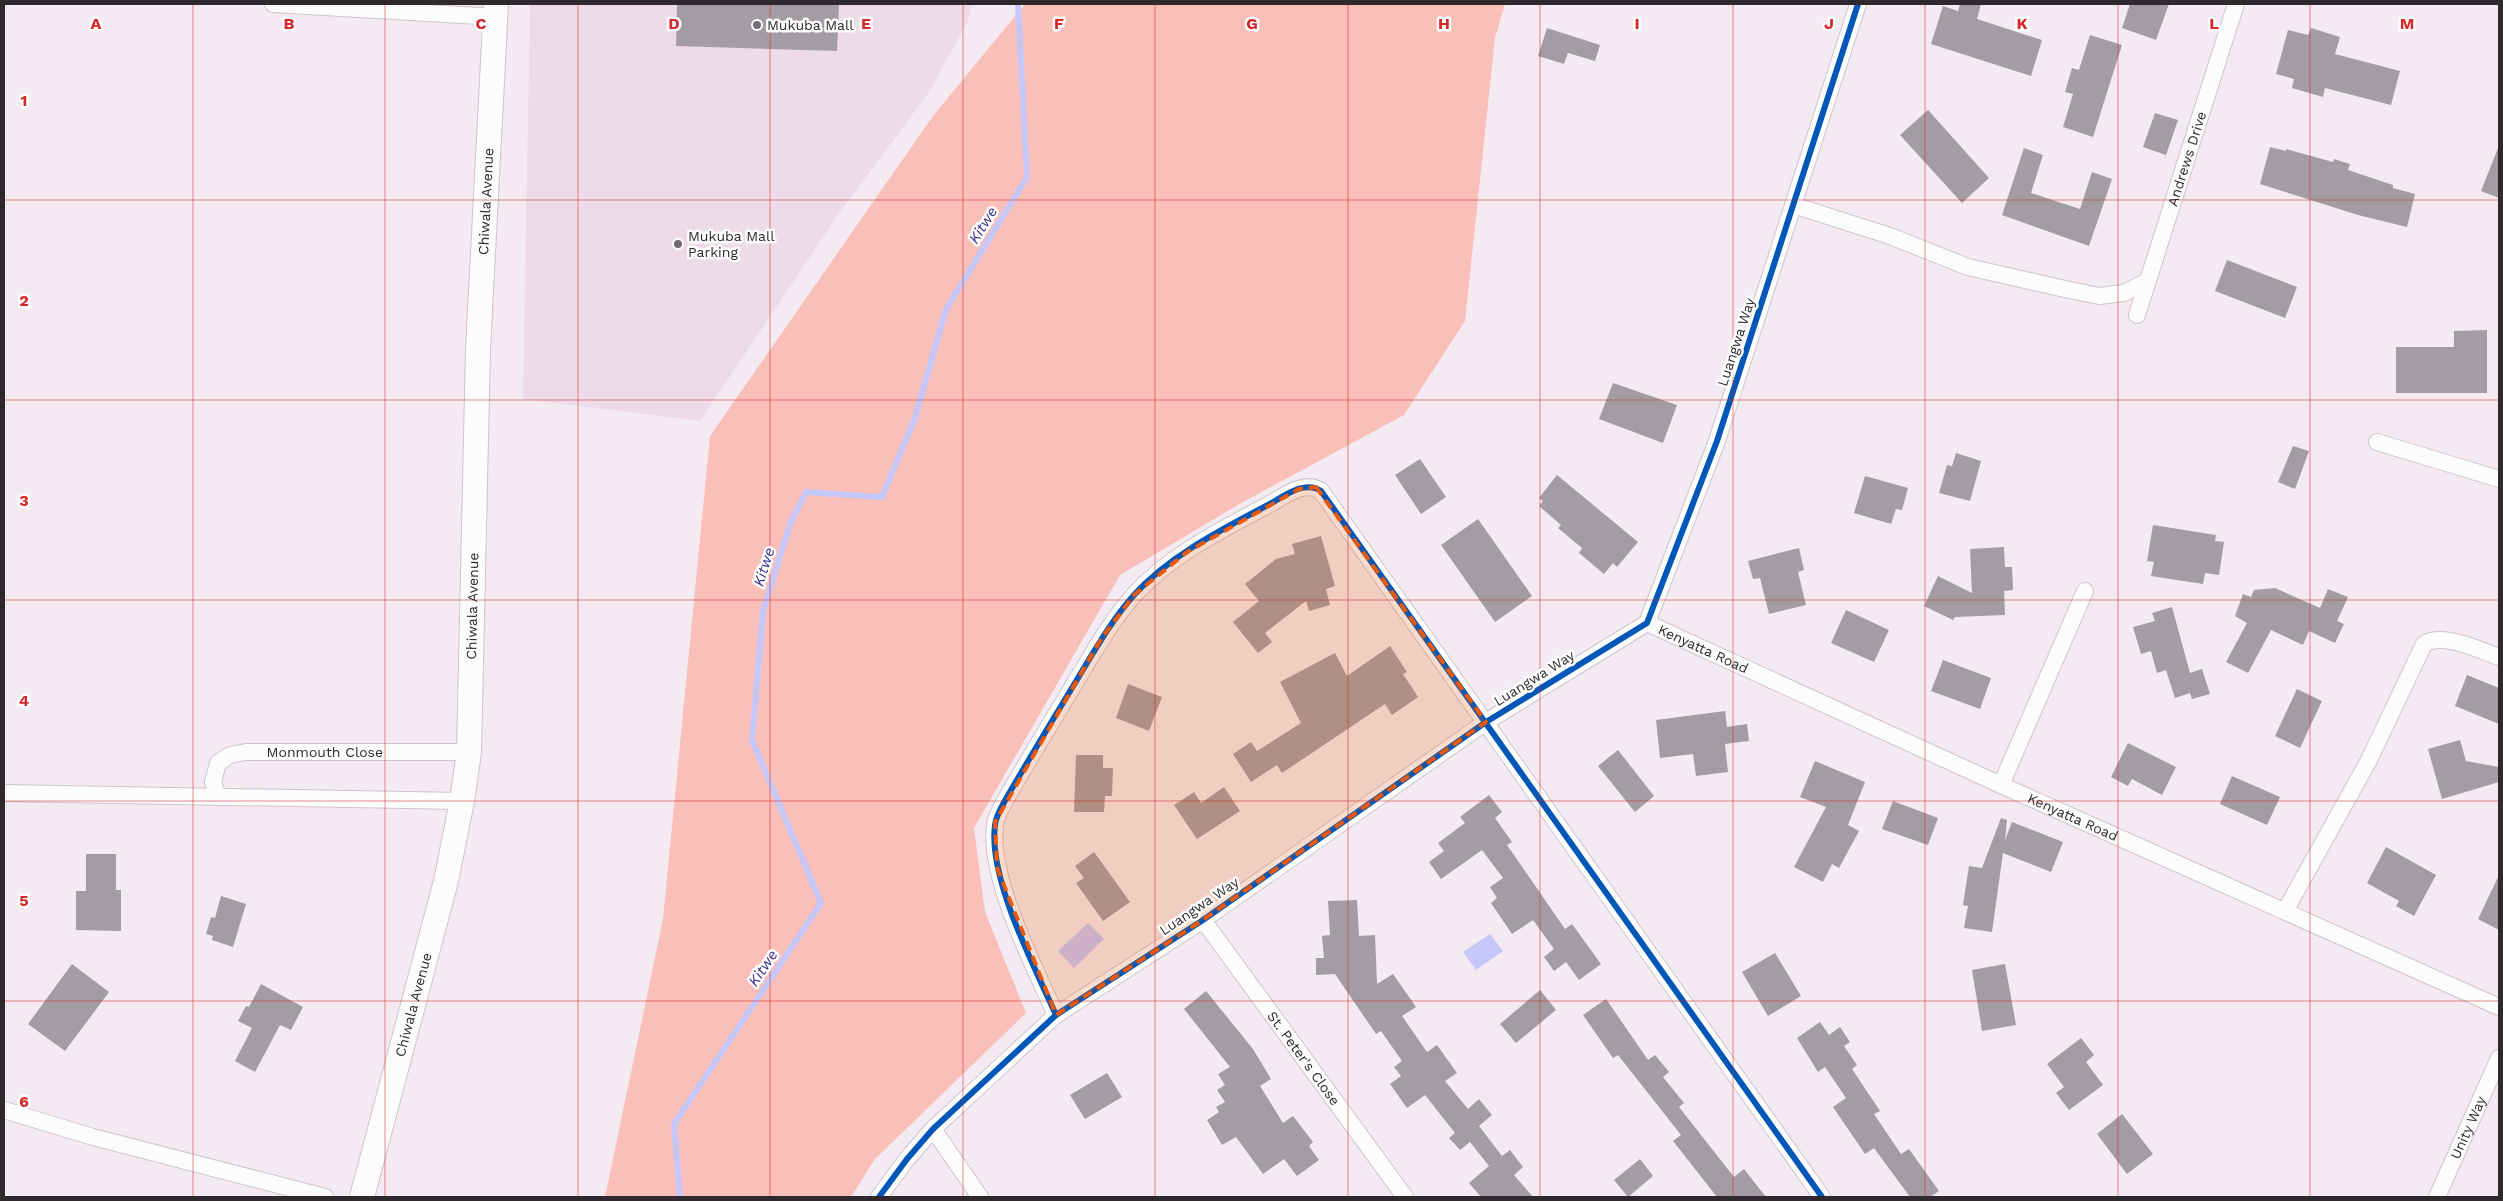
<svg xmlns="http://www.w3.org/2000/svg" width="2503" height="1201" font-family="'Work Sans',sans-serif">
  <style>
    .built { fill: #eddce8 }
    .green { fill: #f9bfb8 }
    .water { fill: #c6c7f9 }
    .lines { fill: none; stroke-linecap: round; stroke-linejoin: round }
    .stream { stroke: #c6c7f9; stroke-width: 6 }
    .building { fill: #a39da3 }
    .street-casing { stroke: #cdc5cb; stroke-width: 18 }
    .secondary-casing { stroke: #cdc5cb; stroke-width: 26 }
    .street { stroke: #fdfcfd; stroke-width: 16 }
    .secondary { stroke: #fdfcfd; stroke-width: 24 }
    .cycleway-casing { stroke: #fff; stroke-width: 9 }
    .cycleway { stroke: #0057b8; stroke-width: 6 }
    .marked { fill: #e8590c; fill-opacity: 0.2; stroke: #e8590c; stroke-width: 4; stroke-dasharray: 10 6; stroke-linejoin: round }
    .grid { fill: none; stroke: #d62828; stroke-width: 1; stroke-opacity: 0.55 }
    .poi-dot { fill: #746c72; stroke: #fff; stroke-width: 2 }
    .labels { text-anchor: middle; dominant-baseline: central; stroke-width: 5; stroke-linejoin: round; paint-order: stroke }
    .poi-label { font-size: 14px; fill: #2f282d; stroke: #fff; text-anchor: start }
    .street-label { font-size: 14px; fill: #2f282d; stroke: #fff }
    .water-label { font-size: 15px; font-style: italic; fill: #382f8f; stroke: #fff }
    .grid-label { font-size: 16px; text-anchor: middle; font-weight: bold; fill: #d62828; stroke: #fff; stroke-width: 5; stroke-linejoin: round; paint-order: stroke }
  </style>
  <rect width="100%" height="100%" fill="#f4eaf1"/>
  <!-- built -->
  <path class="built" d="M530 4H972L968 21 929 92 840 212 700 421 523 399Z"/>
  <!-- green -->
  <path class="green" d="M1025 4H1505L1495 38 1465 321 1404 415 1243 502 1120 575 974 828 985 912 1026 1013 875 1159 851 1197H605L663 919 710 436 933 116Z"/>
  <!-- water -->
  <path class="water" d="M1088 923 1104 939 1074 968 1058 951Z
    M1490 934 1503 951 1476 970 1463 952Z"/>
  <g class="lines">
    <!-- stream -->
    <path class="stream" d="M680 1197 674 1124 821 903 752 740 763 611 790 524 806 492 882 497 915 418 946 309 1027 177 1018 4"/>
  </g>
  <!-- building -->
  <path class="building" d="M677 4H839L837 51 676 46Z
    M1960 4H1981L1977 19 2042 40 2031 76 1931 44 1943 6 1958 11Z
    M2130 4H2169L2156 40 2122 28Z
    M1547 28 1600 45 1595 61 1568 53 1564 64 1538 56Z
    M2311 28 2340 37 2335 54 2400 71 2391 105 2325 88 2323 97 2292 88 2294 79 2276 74 2288 30 2308 35Z
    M2090 35 2122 45 2093 137 2063 127 2073 94 2065 92 2072 68 2079 70Z
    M1928 110 1989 178 1962 203 1900 135Z
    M2155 113 2178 120 2166 155 2143 147Z
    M2270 147 2286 151V149L2333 162 2334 159 2350 164 2348 170 2393 185V188L2415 194 2407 227 2358 215 2260 184Z
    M2024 148 2043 155 2031 193 2080 209 2092 172 2112 179 2089 246 2002 215Z
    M2498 148H2499V198L2481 191Z
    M2227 260 2297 287 2285 318 2215 291Z
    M2487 330V393H2396V347H2454V331Z
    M1613 383 1677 405 1663 443 1599 419Z
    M2293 446 2309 451 2295 489 2278 482Z
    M1956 453 1981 461 1970 501 1939 493 1947 465 1952 466Z
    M1420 459 1446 497 1421 514 1395 475Z
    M1557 475 1638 542 1617 567 1613 563 1604 574 1579 553 1582 548 1558 528 1561 525 1539 506 1543 501 1539 498Z
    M1865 476 1908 488 1902 510 1896 509 1891 524 1854 513Z
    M1478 519 1532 596 1495 622 1441 545Z
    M2153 525 2216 535 2215 541 2224 542 2219 575 2205 573 2203 584 2151 576 2154 562 2147 561Z
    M1321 536 1335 586 1326 589 1330 605 1309 611 1306 601 1265 633 1272 642 1258 653 1233 622 1259 601 1245 584 1276 559 1295 554 1292 544Z
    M2004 547 2005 567H2012L2013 590 2004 591 2005 615 1955 617 1953 620 1924 606 1938 576 1972 593 1970 549Z
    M1799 548 1804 570 1798 572 1806 605 1769 614 1760 578 1753 579 1748 561Z
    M2275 588 2320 608 2328 589 2348 597 2337 621 2344 624 2335 643 2309 631 2303 645 2271 630 2248 673 2226 662 2247 623 2235 616 2243 594 2251 597 2254 590Z
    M2172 607 2190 673 2202 669 2210 694 2192 699 2190 693 2175 698 2166 670 2157 673 2151 651 2141 654 2133 627 2155 621 2152 613Z
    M1846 610 1889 630 1874 662 1831 643Z
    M1390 646 1407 672 1403 674 1418 697 1392 715 1385 704 1282 773 1277 765 1251 782 1233 754 1251 742 1257 751 1301 723 1280 682 1335 653 1347 676Z
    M1943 660 1991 678 1980 709 1931 691Z
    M2467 675 2499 688V724L2455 706Z
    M1128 684 1162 697 1149 731 1116 718Z
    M2297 689 2322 701 2300 748 2275 736Z
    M1725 711 1727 727 1747 724 1749 741 1725 744 1728 772 1696 776 1693 754 1660 758 1656 720Z
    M2460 740 2466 761 2499 767V782L2442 799 2428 749Z
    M2128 743 2176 767 2162 795 2132 779 2128 786 2111 777Z
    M1618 750 1654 796 1635 812 1598 766Z
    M1076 755H1103V768H1113L1112 796H1105L1104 812H1074Z
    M1815 761 1865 782 1848 825 1859 831 1839 868 1832 864 1823 882 1794 867 1826 807 1800 797Z
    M2232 776 2280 797 2267 825 2220 804Z
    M1224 787 1240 811 1197 839 1174 805 1194 792 1201 803Z
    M1489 795 1502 812 1495 818 1512 842 1507 845 1565 929 1572 924 1601 964 1579 980 1566 962 1554 971 1544 957 1554 949 1533 920 1512 934 1491 903 1497 898 1490 887 1503 878 1482 850 1441 879 1429 862 1444 851 1438 843 1465 823 1460 817Z
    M1893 801 1938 818 1928 845 1882 829Z
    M2001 818 2007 820 2005 840 2012 822 2063 842 2051 872 2003 853 1992 932 1964 928 1968 906 1963 905 1969 866 1982 868Z
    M2386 847 2436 875 2414 916 2396 906 2399 901 2367 883Z
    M1094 852 1130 902 1103 921 1076 883 1084 878 1075 866Z
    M86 854H116V890H121V931L76 930V891H86Z
    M2499 875V930L2478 919Z
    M221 896 246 904 233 947 212 940 213 936 206 934 211 917 215 918Z
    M1357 900 1359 936 1375 935 1377 984 1393 974 1416 1007 1402 1016 1427 1052 1437 1045 1457 1073 1445 1081 1468 1109 1479 1099 1492 1115 1479 1126 1502 1156 1510 1150 1523 1167 1514 1175 1533 1197H1481L1469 1183 1489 1166 1470 1142 1460 1150 1449 1138 1455 1133 1425 1095 1407 1108 1390 1084 1401 1076 1394 1067 1402 1061 1381 1031 1376 1034 1335 974 1316 975V958H1324L1322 936 1330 935 1328 901Z
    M1775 953 1801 996 1768 1016 1742 972Z
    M72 964 109 992 65 1051 28 1024Z
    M2005 964 2016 1025 1982 1031 1972 970Z
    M261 984 303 1007 291 1030 280 1025 255 1072 235 1061 252 1028 238 1021 246 1006 249 1007Z
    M1540 990 1556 1010 1516 1043 1500 1024Z
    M1206 991 1253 1049 1271 1079 1260 1086 1283 1123 1293 1116 1313 1142 1309 1146 1319 1160 1297 1176 1284 1159 1263 1174 1236 1137 1222 1145 1207 1120 1219 1112 1216 1107 1225 1102 1217 1090 1225 1085 1218 1074 1230 1067 1184 1009Z
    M1606 999 1648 1060 1655 1055 1669 1072 1663 1077 1684 1103 1679 1107 1734 1177 1744 1169 1766 1197H1717L1673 1141 1681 1135 1618 1055 1613 1058 1583 1015Z
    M1820 1022 1829 1035 1840 1027 1850 1042 1844 1046 1857 1065 1852 1069 1880 1111 1874 1114 1901 1154 1909 1149 1939 1191 1930 1197H1910L1874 1148 1865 1154 1833 1107 1846 1098 1825 1067 1818 1072 1797 1038Z
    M2081 1038 2094 1055 2086 1062 2103 1085 2069 1110 2056 1093 2064 1087 2047 1064Z
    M1107 1073 1122 1097 1085 1119 1070 1095Z
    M2122 1114 2153 1154 2127 1174 2097 1134Z
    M1640 1159 1653 1176 1628 1197 1614 1180Z"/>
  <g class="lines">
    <!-- street casing -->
    <g class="street-casing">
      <g id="street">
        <path d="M273 4 496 17"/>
        <path d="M1793 205 1890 236 1968 267 2065 289 2099 296 2124 293 2148 281"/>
        <path id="s1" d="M2137 315 2236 4"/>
        <path d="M2377 442 2499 479"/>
        <path id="s2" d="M1647 623 2001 785 2499 1007"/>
        <path d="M2001 785 2085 591"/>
        <path d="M4 793 462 801"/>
        <path id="s3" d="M218 797 213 782 218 763 230 755 246 752H469"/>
        <path d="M2285 911 2369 760 2424 644C2443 632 2479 650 2499 657"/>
        <path id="s4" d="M1203 920 1405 1197"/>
        <path d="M1056 1015C1034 966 988 878 995 825 996 815 1003 805 1007 797 1029 759 1052 721 1075 683 1093 653 1111 621 1134 595 1169 556 1221 530 1266 506 1282 498 1304 479 1321 491L1822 1197"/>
        <path d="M4 1110 93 1137 325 1197"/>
        <path d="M933 1129 980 1197"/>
        <path d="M879 1197 907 1159 933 1129 1056 1015 1203 920 1486 722 1647 623 1717 441 1858 4"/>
        <path id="s5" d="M2437 1197 2499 1058"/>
      </g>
    </g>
    <!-- secondary casing -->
    <g class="secondary-casing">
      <g id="secondary">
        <path id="s6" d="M362 1197 446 881 462 801 469 752 478 349 496 4"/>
      </g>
    </g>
    <!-- street -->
    <use href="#street" class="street"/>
    <!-- secondary -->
    <use href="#secondary" class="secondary"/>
    <!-- cycleway casing -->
    <g class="cycleway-casing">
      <path id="cycleway" d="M1056 1015C1034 966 988 878 995 825 996 815 1003 805 1007 797 1029 759 1052 721 1075 683 1093 653 1111 621 1134 595 1169 556 1221 530 1266 506 1282 498 1304 479 1321 491L1822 1197
        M879 1197 907 1159 933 1129 1056 1015 1203 920 1486 722 1647 623 1717 441 1858 4"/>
    </g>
    <!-- cycleway -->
    <use href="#cycleway" class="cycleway"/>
  </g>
  <!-- marked area -->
  <path class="marked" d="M1316 487 1486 722 1203 920 1056 1015 997 868 995 822 1101 639 1134 595 1187 552 1299 489Z"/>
  <!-- grid -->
  <path class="grid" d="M193 4V1197M385 4V1197M578 4V1197M770 4V1197M963 4V1197M1155 4V1197M1348 4V1197M1540 4V1197M1733 4V1197M1925 4V1197M2118 4V1197M2310 4V1197M4 200H2499M4 400H2499M4 600H2499M4 801H2499M4 1001H2499"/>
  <!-- markers -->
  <g class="poi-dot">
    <circle cx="757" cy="25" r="5"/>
    <circle cx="678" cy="244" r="5"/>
  </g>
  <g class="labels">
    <!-- poi labels -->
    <g class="poi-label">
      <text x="767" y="25">Mukuba Mall</text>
      <text x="688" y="236">Mukuba Mall<tspan x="688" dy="16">Parking</tspan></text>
    </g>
    <!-- street labels -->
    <g class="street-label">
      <text stroke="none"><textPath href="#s1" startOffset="164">Andrews Drive</textPath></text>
      <text stroke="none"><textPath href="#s6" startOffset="1009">Chiwala Avenue</textPath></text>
      <text transform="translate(1736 342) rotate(-72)">Luangwa Way</text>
      <text stroke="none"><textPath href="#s6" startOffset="604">Chiwala Avenue</textPath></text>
      <text stroke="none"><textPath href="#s2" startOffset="62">Kenyatta Road</textPath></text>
      <text transform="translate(1534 678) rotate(-32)">Luangwa Way</text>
      <text stroke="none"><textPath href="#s3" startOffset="145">Monmouth Close</textPath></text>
      <text stroke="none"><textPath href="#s2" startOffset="468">Kenyatta Road</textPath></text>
      <text transform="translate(1199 906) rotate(-34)">Luangwa Way</text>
      <text stroke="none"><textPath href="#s6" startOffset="199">Chiwala Avenue</textPath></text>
      <text stroke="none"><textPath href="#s4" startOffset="171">St. Peter's Close</textPath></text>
      <text stroke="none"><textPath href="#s5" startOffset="76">Unity Way</textPath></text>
    </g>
    <!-- water labels -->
    <g class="water-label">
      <text transform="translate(983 225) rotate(-58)">Kitwe</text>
      <text transform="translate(764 567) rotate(-73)">Kitwe</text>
      <text transform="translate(763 968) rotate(-56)">Kitwe</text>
    </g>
  </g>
  <g class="grid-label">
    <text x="96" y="29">A</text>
    <text x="289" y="29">B</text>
    <text x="481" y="29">C</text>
    <text x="674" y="29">D</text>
    <text x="866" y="29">E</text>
    <text x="1059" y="29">F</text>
    <text x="1252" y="29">G</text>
    <text x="1444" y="29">H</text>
    <text x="1637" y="29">I</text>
    <text x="1829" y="29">J</text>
    <text x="2022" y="29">K</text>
    <text x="2214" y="29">L</text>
    <text x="2407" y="29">M</text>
    <text x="24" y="106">1</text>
    <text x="24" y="306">2</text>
    <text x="24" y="506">3</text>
    <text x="24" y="706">4</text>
    <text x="24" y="906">5</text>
    <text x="24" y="1107">6</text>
  </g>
  <!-- border -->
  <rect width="2503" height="1201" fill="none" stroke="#2f282d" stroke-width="10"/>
</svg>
